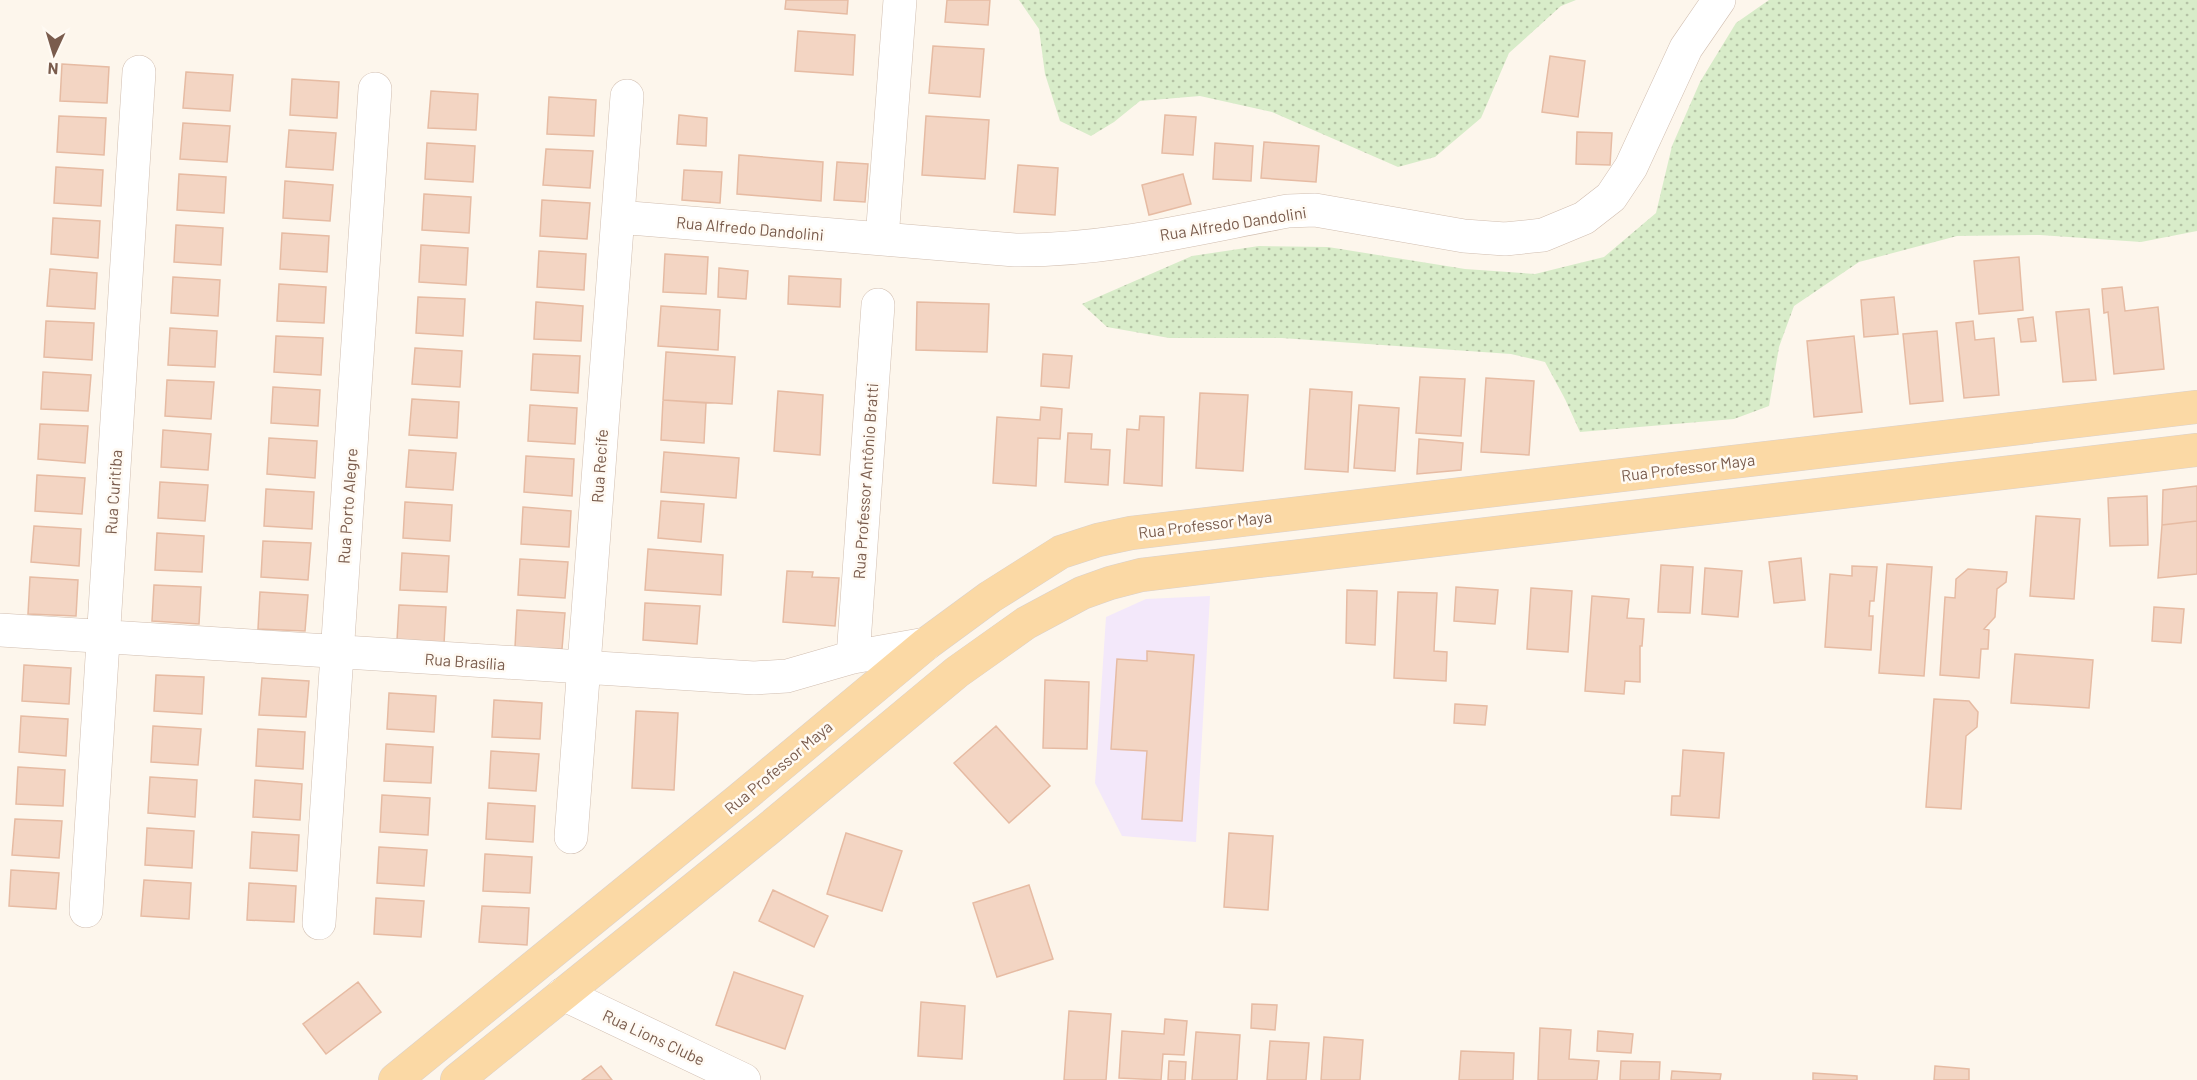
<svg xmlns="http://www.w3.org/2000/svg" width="2197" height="1080" font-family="Barlow,sans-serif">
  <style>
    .education { fill: #f3e8fa }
    .grass { fill: url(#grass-dots) }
    .building { fill: #f3d5c3; stroke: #e6bba3; stroke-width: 1.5 }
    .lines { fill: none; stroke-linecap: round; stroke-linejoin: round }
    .minor-casing { stroke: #d1beb0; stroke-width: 34 }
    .major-casing { stroke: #dad1cd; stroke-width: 34 }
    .minor { stroke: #fff; stroke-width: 33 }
    .major { stroke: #fbd9a5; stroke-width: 33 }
    .labels { text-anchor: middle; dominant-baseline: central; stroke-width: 5; stroke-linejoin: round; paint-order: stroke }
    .street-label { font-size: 16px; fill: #7a5c4d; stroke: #fffaf3 }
  </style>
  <defs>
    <pattern id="grass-dots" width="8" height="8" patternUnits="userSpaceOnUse" patternTransform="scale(1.5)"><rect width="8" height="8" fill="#d8ecc9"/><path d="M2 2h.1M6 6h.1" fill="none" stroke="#b4c2a5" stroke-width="1.8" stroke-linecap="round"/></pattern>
  </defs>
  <rect width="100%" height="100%" fill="#fdf6ec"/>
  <!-- education -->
  <path class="education" d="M1210 596 1196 842 1122 836 1095 783 1106 617 1146 599Z"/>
  <!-- grass -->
  <path class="grass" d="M1019 0H1576L1561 6 1509 53 1481 118 1435 157 1398 167 1272 112 1200 96 1140 101 1114 122 1091 136 1060 121 1045 74 1039 29Z
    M1769 0H2197V231L2141 242 2040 235 1957 236 1859 262 1794 306 1779 347 1769 406 1734 419 1580 432 1565 399 1545 362 1511 354 1282 338H1169L1107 327 1082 304 1192 256 1259 246 1328 247 1465 269 1535 274 1604 257 1656 213 1672 146 1700 82 1736 23Z"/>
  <!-- building -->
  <path class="building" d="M786 0H848L847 14 785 9Z
    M947 0H990L988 25 945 22Z
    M798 31 855 35 853 75 795 71Z
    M933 46 984 49 980 97 929 93Z
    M1550 56 1585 61 1578 117 1542 112Z
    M62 64 109 67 107 103 60 101Z
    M186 72 233 75 230 111 183 108Z
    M292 79 339 82 337 118 290 115Z
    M431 91 478 94 476 130 428 128Z
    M549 97 596 100 594 136 547 134Z
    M679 115 707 118 706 146 677 144Z
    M1165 115 1196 117 1193 155 1162 153Z
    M59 116 106 118 104 155 57 152Z
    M926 116 989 120 985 179 922 175Z
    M183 123 230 126 227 162 180 159Z
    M289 130 336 133 333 170 286 167Z
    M1577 132 1612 133 1610 165 1576 164Z
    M1264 142 1319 146 1316 182 1261 178Z
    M427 143 475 146 473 182 425 179Z
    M1215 143 1253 146 1251 181 1213 179Z
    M546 149 593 151 590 188 543 185Z
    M739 155 823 162 821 201 737 194Z
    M837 162 868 164 865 202 834 200Z
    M1018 165 1058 168 1055 215 1014 212Z
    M56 167 103 170 101 206 54 203Z
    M684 170 722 172 720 203 682 200Z
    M179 174 226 177 224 213 177 210Z
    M1183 174 1191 204 1149 215 1142 185Z
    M285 181 333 185 330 221 283 218Z
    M424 194 471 197 469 233 422 230Z
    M542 200 590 203 587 239 540 236Z
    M53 218 100 221 98 258 51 254Z
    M176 225 223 228 221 265 174 262Z
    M282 233 329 236 327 272 280 269Z
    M421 245 468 248 466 285 419 282Z
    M539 251 586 254 584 290 537 287Z
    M665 254 708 257 706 294 663 292Z
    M2019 257 2023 310 1979 314 1974 261Z
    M719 268 748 271 746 299 718 297Z
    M50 269 97 273 95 309 47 306Z
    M789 276 841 279 840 307 788 304Z
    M173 277 220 280 218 316 171 313Z
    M279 284 326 287 324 323 277 321Z
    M2122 287 2125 311 2158 307 2164 369 2114 374 2108 312 2104 313 2102 289Z
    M418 297 465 299 463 336 416 333Z
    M1894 297 1898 334 1864 337 1861 300Z
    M536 302 583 306 581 341 534 339Z
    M917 302 989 304 987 352 916 350Z
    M661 306 720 310 718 350 658 346Z
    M2089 309 2096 380 2063 382 2056 312Z
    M2033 317 2036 341 2021 342 2018 319Z
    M46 321 94 323 92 360 44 357Z
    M1973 321 1975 340 1994 338 1999 395 1964 398 1956 323Z
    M170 328 217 331 215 367 168 365Z
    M1937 331 1943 401 1910 404 1903 334Z
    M276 336 323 338 321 375 274 372Z
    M1854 336 1862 412 1814 417 1807 341Z
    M415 348 462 351 460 387 412 384Z
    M666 352 735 357 732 404 663 400Z
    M533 354 580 356 578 393 531 390Z
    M1043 354 1072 356 1069 388 1041 386Z
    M43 372 91 375 88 411 41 409Z
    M1420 377 1465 379 1461 436 1416 433Z
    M1486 378 1534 381 1529 455 1481 452Z
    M167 380 214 382 211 419 165 416Z
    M273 387 320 390 318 426 271 423Z
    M1310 389 1352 392 1348 472 1305 469Z
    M778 391 823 395 820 455 774 451Z
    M1200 393 1248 395 1243 471 1196 468Z
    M412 399 459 402 457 438 409 435Z
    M663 400 706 403 704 443 661 440Z
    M530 405 577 408 575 444 528 441Z
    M1359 405 1399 408 1395 471 1354 468Z
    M1041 407 1062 409 1060 439 1038 438 1036 486 993 483 997 417 1040 420Z
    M1140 416 1164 417 1162 486 1124 483 1127 429 1139 430Z
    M40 424 88 426 85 463 38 459Z
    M163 430 211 434 208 470 161 467Z
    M1068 433 1092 434 1091 449 1110 450 1108 485 1065 482Z
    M269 438 317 441 315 478 267 474Z
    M1419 439 1463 443 1461 470 1417 474Z
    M409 450 456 453 453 490 406 487Z
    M664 452 739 458 736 498 661 492Z
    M526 456 574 459 572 496 524 492Z
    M37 475 85 478 82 514 35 511Z
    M160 482 208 485 205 521 158 518Z
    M2197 486V521L2162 525 2163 490Z
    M266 489 314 492 312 529 264 526Z
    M2147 496 2148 545 2110 546 2108 498Z
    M661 501 704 504 701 542 658 538Z
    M405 502 452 505 450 541 403 538Z
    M523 507 571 511 569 547 521 544Z
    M2036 516 2080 519 2074 599 2030 596Z
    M2197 521V574L2158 578 2162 525Z
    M34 526 81 529 79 566 31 562Z
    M157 533 204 536 202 572 155 570Z
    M263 541 311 543 308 580 261 577Z
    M648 549 723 555 721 595 645 590Z
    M402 553 449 556 447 592 400 590Z
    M1801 558 1805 600 1774 603 1769 562Z
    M520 559 568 562 565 598 518 595Z
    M1887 564 1932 567 1924 676 1879 673Z
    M1661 565 1693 567 1690 613 1658 612Z
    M1852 566 1877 567 1874 601H1870L1869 616H1873L1871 650 1825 647 1830 574 1852 576Z
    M1705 568 1742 571 1738 617 1702 614Z
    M1968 569 2007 572 2006 582 1997 589 1995 617 1984 629 1989 630 1988 649H1981L1979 678 1940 675 1945 597 1955 598 1956 579Z
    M787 571 813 572 812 577 839 578 835 626 783 622Z
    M30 577 78 580 76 616 28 614Z
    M154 585 201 587 199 624 152 621Z
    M1456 587 1498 590 1495 624 1454 621Z
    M1531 588 1572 591 1568 652 1527 649Z
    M1347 590 1377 591 1375 645 1346 643Z
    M260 592 308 595 305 631 258 629Z
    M1398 592 1437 593 1434 651 1447 652 1446 681 1394 678Z
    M1592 596 1629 599 1627 618 1644 619 1642 646H1640V682L1625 681 1624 694 1585 691Z
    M645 603 700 606 697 644 643 640Z
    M399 605 446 607 444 644 397 640Z
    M2154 607 2184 609 2181 643 2152 641Z
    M517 610 565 613 562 649 515 647Z
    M1147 651 1194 655 1182 821 1142 819 1147 751 1111 749 1117 659 1147 661Z
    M2015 654 2093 660 2089 708 2011 703Z
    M24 665 71 668 69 704 22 701Z
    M156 675 204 677 202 714 154 711Z
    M262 678 309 681 306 717 259 715Z
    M1045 680 1089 682 1087 749 1043 748Z
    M389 693 436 696 434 732 387 729Z
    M1934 699 1969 701 1978 712 1977 727 1966 736 1961 809 1926 807Z
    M494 700 542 703 540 739 492 737Z
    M1455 704 1487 706 1485 725 1454 723Z
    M636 711 678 713 674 790 632 788Z
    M21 716 68 719 66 756 19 752Z
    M153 726 201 729 198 765 151 762Z
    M996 726 1050 786 1009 823 954 763Z
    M258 729 305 732 303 769 256 766Z
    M386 744 433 747 431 783 384 781Z
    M1683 750 1724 753 1719 818 1671 815 1672 796H1680Z
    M491 751 539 754 536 791 489 788Z
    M18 767 65 770 63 806 16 804Z
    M150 777 197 780 195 817 148 813Z
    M255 780 302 784 300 820 253 817Z
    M382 795 430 798 428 835 380 832Z
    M488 803 535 806 533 842 486 839Z
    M15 819 62 821 59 858 12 855Z
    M147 828 194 831 192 868 145 865Z
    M252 832 299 835 297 871 250 868Z
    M846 833 902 851 882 911 827 894Z
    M1229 833 1273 836 1268 910 1224 907Z
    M379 847 427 850 424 886 377 883Z
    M485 854 532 857 530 893 483 891Z
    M11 870 59 873 56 909 9 906Z
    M144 880 191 883 189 919 141 916Z
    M249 883 296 886 294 922 247 920Z
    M1029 885 1053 959 997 977 973 903Z
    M773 890 828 916 814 947 759 921Z
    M376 898 424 901 421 937 374 934Z
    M482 906 529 908 527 945 479 942Z
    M734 972 803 996 785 1049 716 1025Z
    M358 982 381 1012 326 1054 303 1024Z
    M921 1002 965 1006 962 1059 918 1056Z
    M1252 1004 1277 1005 1275 1030 1251 1028Z
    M1069 1011 1111 1014 1106 1080H1064Z
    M1165 1019 1187 1021 1184 1055 1163 1054 1161 1080 1119 1078 1122 1031 1164 1034Z
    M1540 1028 1571 1030 1569 1059 1599 1061 1597 1080H1538Z
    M1598 1031 1633 1034 1631 1053 1597 1051Z
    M1196 1032 1240 1035 1237 1080H1192Z
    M1324 1037 1363 1040 1360 1080H1321Z
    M1270 1041 1309 1043 1306 1080H1267Z
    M1461 1051 1514 1053 1513 1080H1459Z
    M1169 1061 1186 1062 1185 1080H1168Z
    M1621 1061 1660 1062 1659 1080H1620Z
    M601 1066 612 1080H582Z
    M1935 1066 1969 1069V1080H1934Z
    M1672 1071 1721 1074 1720 1080H1671Z
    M1813 1073 1857 1076V1080H1813Z"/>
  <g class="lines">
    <!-- minor casing -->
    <g class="minor-casing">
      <path id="minor" d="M618 217 1015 250C1107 251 1197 228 1288 211L1315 210 1464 236 1505 239 1543 235 1584 218 1611 197 1631 167 1686 48 1719 0
        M882 239 900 0
        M0 630 754 678 787 676 853 657 926 644
        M853 657 878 305
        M571 837 627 96
        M86 911 139 72
        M319 923 375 89
        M563 994 744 1080"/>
    </g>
    <!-- major casing -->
    <g class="major-casing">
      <path id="major" d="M395 1080 740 799 926 644 990 597 1061 552 1098 540 1131 533 2197 407
        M457 1080 767 830 957 672 1026 623 1082 593 1110 583 1141 575 1276 559 2197 450"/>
    </g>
    <!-- minor -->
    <use href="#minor" class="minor"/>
    <!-- major -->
    <use href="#major" class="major"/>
  </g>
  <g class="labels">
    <!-- street labels -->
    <g class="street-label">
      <text transform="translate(1233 223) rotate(-9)">Rua Alfredo Dandolini</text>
      <text transform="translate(750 228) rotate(5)">Rua Alfredo Dandolini</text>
      <text transform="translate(599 466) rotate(-86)">Rua Recife</text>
      <text transform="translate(1688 467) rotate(-7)">Rua Professor Maya</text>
      <text transform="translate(865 481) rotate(-86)">Rua Professor Antônio Bratti</text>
      <text transform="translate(113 492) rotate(-86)">Rua Curitiba</text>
      <text transform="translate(347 506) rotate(-86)">Rua Porto Alegre</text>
      <text transform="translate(1205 524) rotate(-7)">Rua Professor Maya</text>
      <text transform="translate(465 661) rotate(4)">Rua Brasília</text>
      <text transform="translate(778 767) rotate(-40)">Rua Professor Maya</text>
      <text transform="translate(654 1037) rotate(25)">Rua Lions Clube</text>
    </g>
  </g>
  <!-- north arrow -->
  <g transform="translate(54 54) rotate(184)" stroke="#fffaf3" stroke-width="4.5" paint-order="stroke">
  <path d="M0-4.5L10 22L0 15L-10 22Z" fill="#7a5c4d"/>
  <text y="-9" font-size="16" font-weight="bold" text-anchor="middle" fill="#7a5c4d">N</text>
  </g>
</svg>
